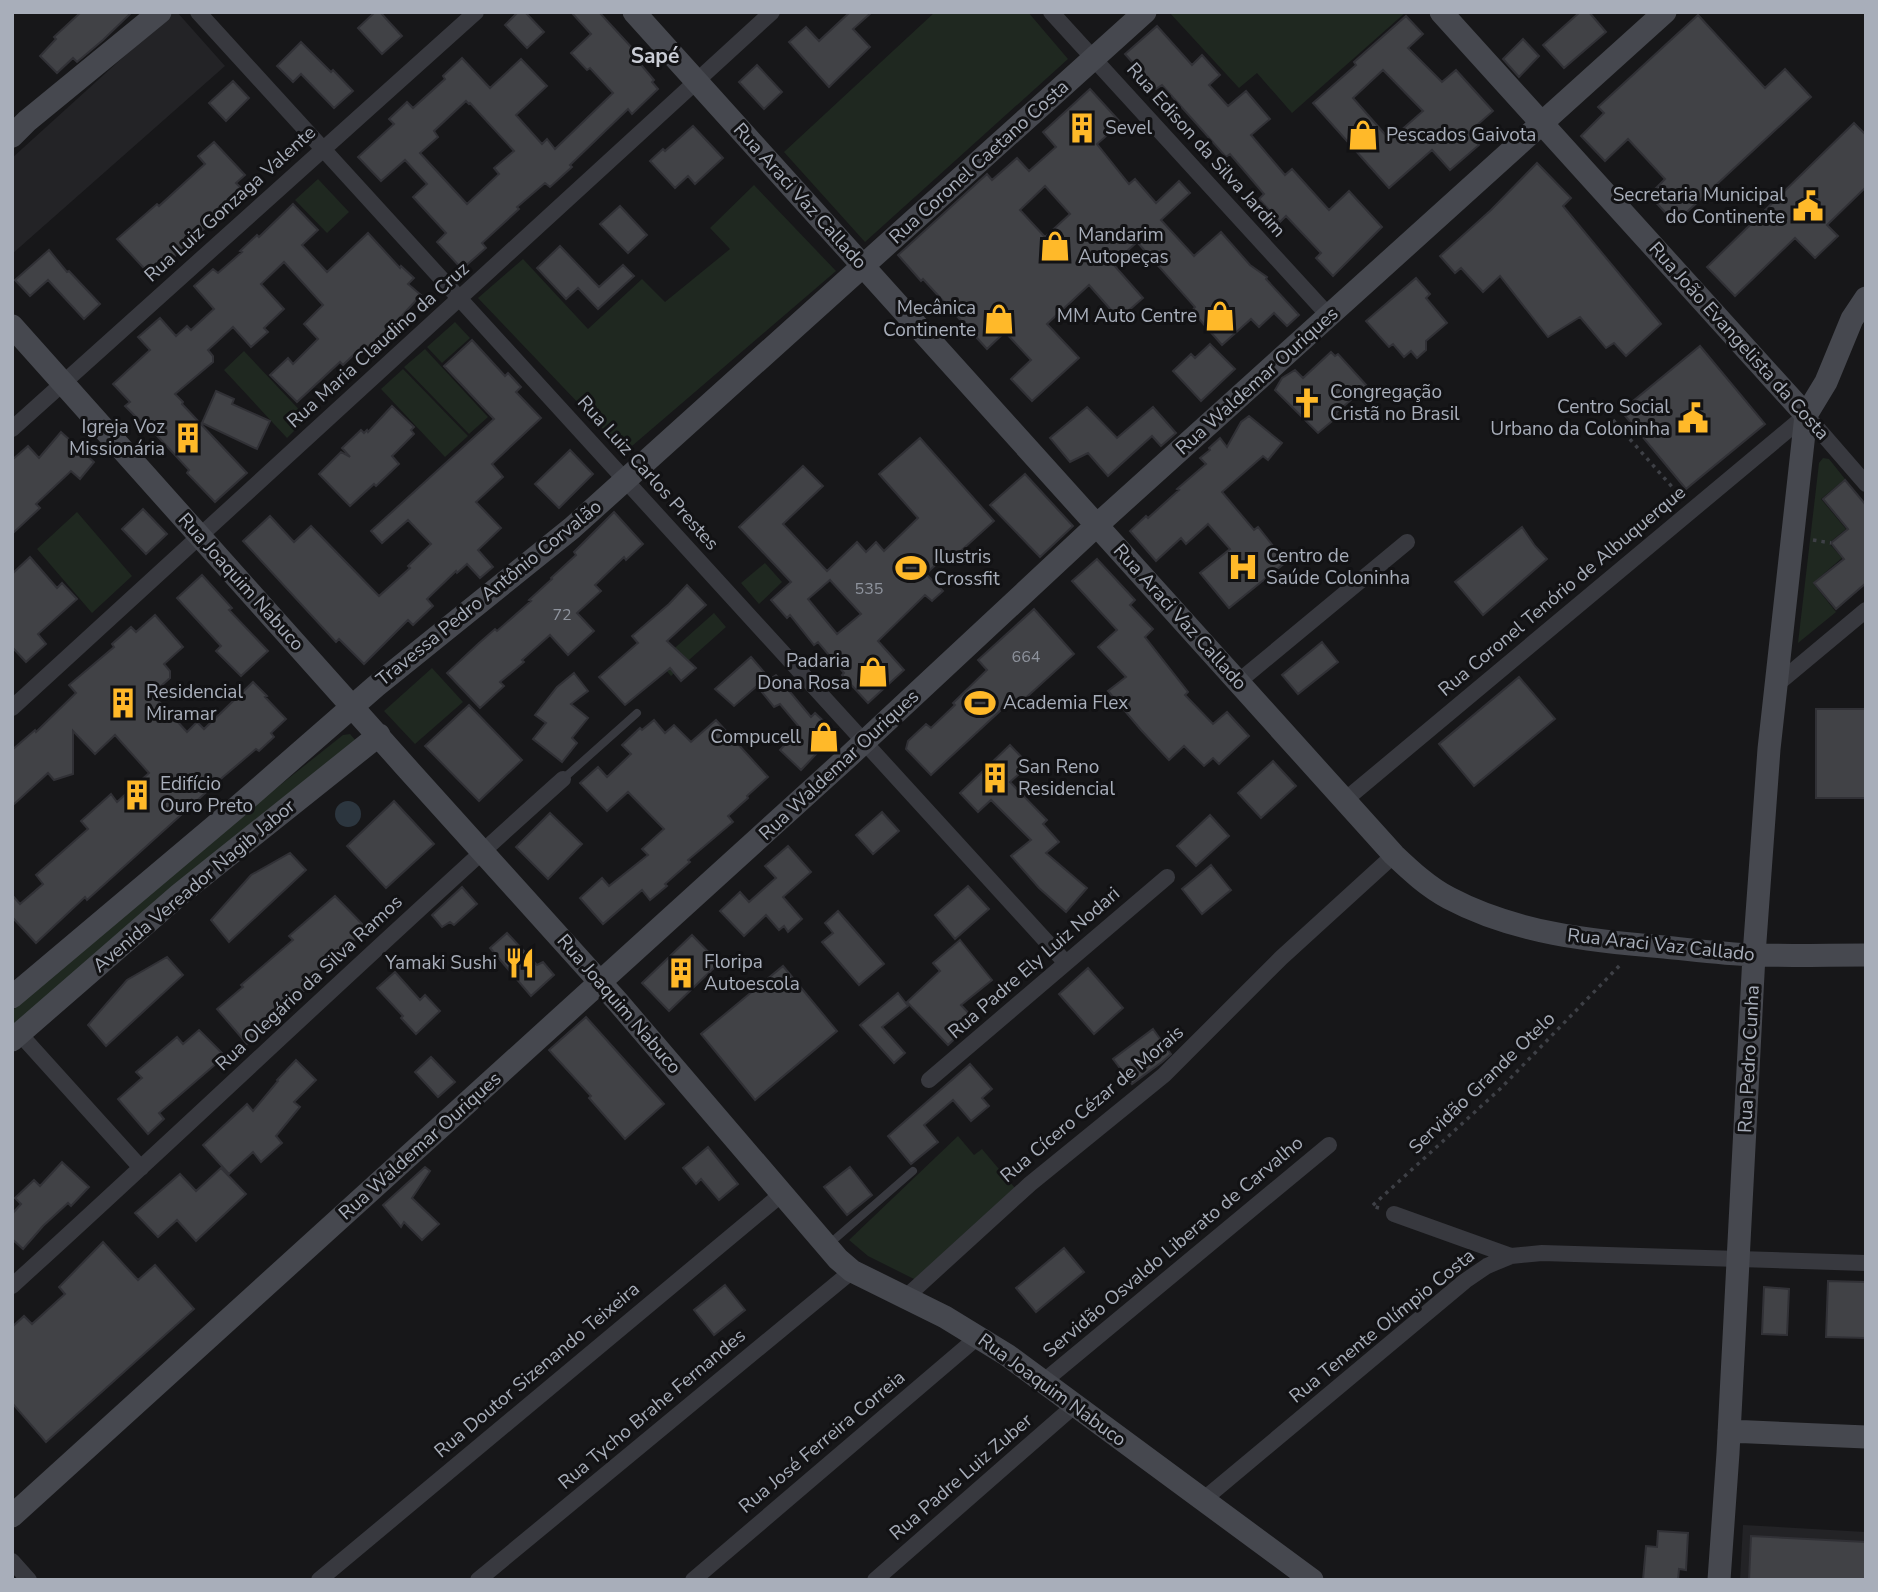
<svg xmlns="http://www.w3.org/2000/svg" width="1878" height="1592" font-family="'Nunito Sans',sans-serif">
  <style>
    .built { fill: #232326 }
    .green { fill: #1f2820 }
    .water { fill: #2c363f }
    .building { fill: #414246; stroke: #313136; stroke-width: 2; fill-rule: evenodd }
    .lines { fill: none; stroke-linecap: round; stroke-linejoin: round }
    .path { stroke: #3e4046; stroke-width: 3.5; stroke-dasharray: 3.5 5; stroke-linecap: butt }
    .lane { stroke: #38393f; stroke-width: 8 }
    .street { stroke: #38393f; stroke-width: 16 }
    .secondary { stroke: #46484f; stroke-width: 23 }
    .labels { text-anchor: middle; dominant-baseline: central; stroke-width: 6; stroke-linejoin: round; paint-order: stroke }
    .number-label { font-size: 16px; fill: #8e939d }
    .poi-label { font-size: 19px; fill: #a8aeba; stroke: #121214; text-anchor: start }
    .street-label { font-size: 19px; fill: #a8aeba; stroke: #121214 }
    .neighbourhood-label { font-size: 21px; font-weight: bold; fill: #cacdd6; stroke: #121214 }
  </style>
  <rect width="100%" height="100%" fill="#171719"/>
  <!-- built -->
  <path class="built" d="M173 12H177L225 66 12 254V158Z
    M1743 1525 1866 1532V1580H1740Z"/>
  <!-- green -->
  <path class="green" d="M935 12H1028L1068 59 865 242 784 152Z
    M1169 12H1406L1292 113 1257 73 1239 88Z
    M318 179 349 212 327 233 295 200Z
    M754 185 836 271 625 452 478 298 523 259 588 329 642 279 665 302 730 249 710 228Z
    M455 322 470 338 442 363 427 347Z
    M425 349 488 417 469 434 404 367Z
    M244 351 307 418 287 438 224 370Z
    M403 369 468 436 445 457 381 389Z
    M1823 458 1829 459 1845 479 1821 499 1846 529 1829 543 1842 558 1813 583 1836 612 1798 643 1819 463Z
    M77 512 132 576 92 613 37 549Z
    M765 563 782 582 759 604 741 583Z
    M714 613 726 627 671 676 659 662Z
    M432 668 463 702 415 744 384 711Z
    M350 734 356 741 12 1033V1011L241 816 343 735Z
    M958 1136 974 1155 982 1149 1015 1188 918 1281 868 1256 849 1240Z"/>
  <!-- water -->
  <path class="water" d="M335 814a13 13 0 1 1 26 0a13 13 0 1 1-26 0Z"/>
  <!-- building -->
  <path class="building" d="M81 12H132L103 40 77 62 73 58 57 73 40 56 56 39 54 37Z
    M375 12H380L402 36 382 54 358 28Z
    M518 12H525L544 32 527 48 505 25Z
    M571 12H599L634 50 631 53 654 80 652 82 658 89 632 114 628 109 570 165 572 167 550 187 545 183 517 207 519 209 482 243 486 248 462 269 437 242 446 233 413 197 427 184 405 160 381 181 358 157 394 124 389 119 407 102 413 108 445 79 443 76 462 58 490 88 521 59 547 86 516 115 542 144 547 139 555 149 613 93 590 68 587 70 571 53 591 34ZM466 101 469 104 470 103 514 151 494 168 499 174 467 204 420 153 438 137 434 131Z
    M850 12H872L853 29 870 47 829 87 789 42 806 27 819 41Z
    M1580 12H1589L1606 32 1564 68 1543 45Z
    M1698 15 1765 88 1785 69 1811 97 1675 223 1649 195 1665 179 1628 139 1605 161 1581 136 1604 113 1598 107Z
    M1406 16 1423 34 1408 48 1442 82 1456 70 1493 111 1468 133 1479 145 1450 170 1432 150 1389 188 1313 103 1356 65 1354 62ZM1383 70 1423 111 1390 140 1353 98Z
    M1157 26 1192 65 1202 55 1220 75 1209 85 1228 106 1246 91 1270 119 1251 135 1285 175 1292 169 1329 210 1349 191 1382 227 1333 276 1316 258 1321 253 1286 216 1280 222 1259 199 1264 194 1230 154 1226 157 1162 85 1156 89 1125 54Z
    M1523 39 1539 56 1519 77 1503 59Z
    M301 42 331 72 333 70 353 91 334 108 301 74 293 82 277 66Z
    M757 65 782 92 764 109 739 82Z
    M233 81 249 98 226 121 209 103Z
    M1090 89 1121 123 1097 144 1129 184 1135 179 1156 203 1179 181 1190 193 1161 220 1194 256 1221 232 1250 265 1267 277 1266 279 1299 315 1287 326 1274 313 1259 327 1251 319 1222 345 1192 311 1195 307 1137 242 1113 264 1143 298 1119 319 1089 285 1047 324 1079 358 1032 401 1011 379 1031 360 1005 332 987 349 923 279 921 281 898 255 987 174 992 180 1017 158 1029 171 1056 147 1043 132ZM1045 186 1070 214 1045 237 1020 210Z
    M1854 123 1866 135V187L1827 225 1838 236 1815 258 1795 238 1735 296 1707 267Z
    M693 126 723 158 695 184 688 176 675 188 650 161 663 149 665 151Z
    M214 142 245 175 236 183 242 189 211 217 214 220 152 277 117 239 157 204 159 206 205 164 198 156Z
    M1537 163 1571 198 1563 206 1661 324 1626 356 1614 343 1606 348 1580 317 1548 337 1500 276 1483 292 1461 268 1455 273 1440 256 1491 210Z
    M293 204 318 230 302 245 327 272 368 233 400 268 401 266 414 278 408 284 421 295 385 334 388 337 371 353 364 345 343 365 340 362 297 402 270 375 288 358 293 364 318 339 304 324 323 305 284 262 261 284 284 309 264 328 268 332 251 347 233 327 208 350 213 356V362L175 394 183 402 182 404 247 473 215 502 187 473 189 470 148 426 146 427 125 406 130 402 113 384 150 350 138 337 160 318 176 336 187 326 191 330 214 309 194 286 213 269 218 273 242 252 240 251 257 235 259 237Z
    M620 206 647 235 628 253 600 224Z
    M560 246 599 287 623 265 634 276 598 309 578 288 566 299 537 268Z
    M49 250 67 272 69 271 100 304 84 319 48 280 30 296 15 280Z
    M1416 278 1430 294 1426 298 1447 323 1426 341V350L1417 358 1411 351 1404 357 1393 344 1389 347 1366 321Z
    M472 340 505 376 508 373 521 387 516 392 541 418 492 464 503 477 476 502 501 528 478 550 493 567 480 578 467 564 457 573 456 571 427 599 433 606 413 625 408 620 364 664 339 639 336 642 243 541 270 516 294 542 311 526 379 596 410 568 408 566 431 544 408 520 382 543 371 531 494 419 444 366Z
    M1210 344 1235 369 1201 401 1173 371 1191 354 1195 358Z
    M1700 346 1765 424 1686 489 1621 411Z
    M1331 352 1335 356 1338 354 1367 386 1336 413 1338 416 1318 433 1275 390 1282 378 1295 370 1303 378Z
    M216 391 234 399 232 404 270 421 257 449 202 423Z
    M392 406 414 427 411 430 414 434 392 456 399 464 376 486 374 484 350 506 319 474 341 452 350 457 342 448 361 430 364 433 367 430 368 432Z
    M1087 407 1117 438 1153 407 1176 433 1161 446 1152 436 1108 476 1088 453 1070 462 1050 438Z
    M1249 416 1282 443 1268 460 1263 456 1222 492 1254 530 1258 527 1286 562 1229 608 1200 573 1230 549 1208 524 1186 544 1181 538 1156 561 1130 531 1146 516 1148 518 1179 490 1177 489 1206 464 1200 458 1210 450 1209 448 1220 438 1227 447 1241 422Z
    M61 432 94 462 80 479 71 471 36 504 40 508 12 534V460L28 446 39 458Z
    M920 438 994 521 954 557 949 552 926 574 943 591 932 601 925 595 878 641 904 670 868 703 842 675 844 673 818 642 814 645 790 615 787 618 771 600 791 582 739 527 803 466 823 486 783 524 827 571 857 542 866 552 876 542 884 551 918 518 879 474ZM830 580 861 614 837 634 808 599Z
    M570 450 593 474 559 508 535 484Z
    M1025 474 1073 526 1040 557 990 505Z
    M1845 480 1866 505V583L1836 609 1814 583 1844 559 1831 543 1848 529 1823 499Z
    M143 509 167 534 146 554 122 529Z
    M614 512 643 544 626 560 624 557 595 585 601 591 577 613 594 631 568 655 550 635 522 660 524 662 500 682 504 686 480 708 447 673 478 644 495 629 497 631 531 601 529 600 552 579 551 578 576 555 574 552Z
    M1522 527 1535 546 1547 559 1483 615 1455 582Z
    M30 557 57 588 62 583 77 599 38 634 46 644 26 662 12 647V574Z
    M1097 559 1135 600 1130 605 1153 629 1145 637 1188 692 1185 695 1213 724 1227 712 1249 736 1219 764 1213 758 1204 766 1184 746 1169 760 1141 730 1108 691 1126 677 1098 647 1117 630 1072 581Z
    M202 575 232 608 229 610 268 651 241 676 216 651 221 646 177 598Z
    M687 585 706 605 667 641 696 668 681 681 670 668 625 705 599 677 638 643 632 636 669 604Z
    M1034 609 1074 654 1019 704 1014 698 931 775 906 749 908 741 926 724 931 728 955 705 953 703 987 670 978 660Z
    M155 615 183 647 164 664 170 671V678L152 694 187 732 197 722 204 729 253 682 267 696 265 697 286 719 271 733 274 737 259 751 256 749 223 777 87 900 85 897 36 943 12 917V895L20 904 43 884 36 875 88 829 81 821 111 794 117 802 149 773 115 735 95 754 73 731V774L54 780 48 773 12 806V750L35 730 36 732 76 693 69 685 114 647 112 644 131 627 136 632Z
    M1322 642 1338 662 1298 694 1282 675Z
    M751 657 770 679 776 675 811 717 815 713 836 733 801 770 780 750 800 728 780 704 774 707 757 686 734 706 715 689Z
    M574 673 588 691 571 704 588 718 572 738 577 743 562 762 533 739 546 723 535 715 557 687Z
    M1519 677 1555 719 1474 786 1439 744Z
    M469 705 522 760 479 801 425 746Z
    M1816 709H1866V798H1816Z
    M654 720 665 733 674 725 691 742 716 720 768 777 747 796 748 798 728 816 733 822 688 860 690 862 665 884 667 886 650 900 642 890 603 924 580 898 602 878 609 886 648 855 642 849 664 829 628 792 607 811 580 783 598 767 607 777 631 754 622 745 640 728 642 730Z
    M1010 745 1029 765 1010 782 1047 820 1043 824 1059 842 1046 853 1087 888 1066 912 1039 888 1011 856 1031 840 991 800 978 812 960 793Z
    M1273 761 1296 786 1261 818 1238 793Z
    M394 801 434 844 386 888 347 846Z
    M882 812 899 831 873 854 856 835Z
    M550 813 582 844 548 879 516 847Z
    M1210 815 1229 836 1196 866 1177 846Z
    M788 846 811 872 783 897 802 919 788 932 784 926 779 930 766 915 744 936 720 911 740 892 749 902 776 878 765 866Z
    M290 853 306 870 229 942 211 920 251 875Z
    M1211 865 1231 890 1202 914 1182 889Z
    M968 886 989 909 955 939 935 915Z
    M462 887 477 904 454 925 450 922 442 927 432 915Z
    M335 896 367 929 309 980 313 983 262 1027 264 1029 247 1044 217 1009 243 987 241 985 293 940 289 936Z
    M838 911 884 964 859 985 822 942 833 933 825 923Z
    M507 933 537 965 543 962 554 975 531 996 490 948Z
    M692 935 719 963 669 1011 642 983Z
    M960 940 992 980 961 1005 975 1020 948 1045 907 1002 940 971 933 963Z
    M167 957 183 975 106 1046 88 1025 127 980Z
    M783 966 837 1031 755 1100 701 1034Z
    M1088 968 1123 1008 1094 1034 1059 994Z
    M395 972 420 1000 425 995 440 1011 416 1034 401 1018 403 1016 377 988Z
    M898 993 908 1006 882 1027 905 1053 894 1063 860 1025Z
    M586 1017 664 1104 625 1139 589 1098 591 1096 549 1050Z
    M1153 1029 1171 1054 1162 1062 1132 1084 1113 1059Z
    M199 1030 225 1056 159 1113 164 1119 148 1134 118 1099 142 1078 136 1072 177 1037 183 1044Z
    M431 1057 455 1082 438 1097 415 1072Z
    M296 1060 316 1080 294 1102 300 1107 276 1136 282 1143 261 1162 253 1152 229 1174 203 1145 247 1104 253 1111 278 1081 277 1080Z
    M970 1064 992 1089 982 1098 989 1106 971 1121 953 1100 924 1125 938 1142 911 1164 888 1136Z
    M708 1147 738 1184 719 1200 701 1179 696 1184 683 1168Z
    M62 1162 89 1187 71 1206 68 1203 43 1226 23 1249 12 1239V1214L21 1204 15 1198 34 1180 40 1186Z
    M425 1167 430 1171 412 1198 439 1224 422 1240 404 1222 401 1227 383 1205Z
    M850 1167 872 1195 847 1215 824 1187Z
    M221 1168 246 1194 196 1241 177 1220 158 1237 135 1213 180 1174 196 1191Z
    M103 1242 138 1280 155 1265 194 1309 46 1442 12 1403V1327L24 1316 32 1324 65 1294 59 1287Z
    M1064 1248 1084 1272 1036 1312 1016 1288Z
    M1828 1281 1866 1282V1338L1826 1337Z
    M725 1285 745 1310 714 1335 694 1310Z
    M1764 1287 1789 1289 1787 1335 1762 1334Z
    M1658 1531 1688 1533 1686 1570 1679 1569 1678 1580H1643L1646 1546 1657 1547Z
    M1751 1536 1866 1542V1580H1749Z"/>
  <g class="lines">
    <!-- path -->
    <path class="path" d="M1613 420 1681 497
      M1813 540 1831 543
      M1379 1208 1372 1206 1500 1089 1622 963"/>
    <!-- lane -->
    <path class="lane" d="M563 779 637 713
      M828 1245 913 1171"/>
    <!-- street -->
    <path class="street" d="M198 12 1066 963
      M1051 12 1329 316
      M12 429 476 12
      M1238 682 1407 542
      M1776 685 1866 610
      M12 708 772 12
      M1345 800 1806 415 1866 484
      M19 1033 141 1168
      M929 1080 1167 877
      M1394 1214 1511 1256
      M12 1286C197 1118 377 945 563 779
      M906 1297 1030 1184 1164 1075 1281 958 1394 855
      M1043 1382 1329 1145
      M1203 1500 1465 1281 1487 1266 1511 1256 1542 1253 1866 1263
      M12 1561 29 1580
      M319 1580 783 1193
      M478 1580 852 1271
      M693 1580 979 1336
      M875 1580 1074 1406"/>
    <!-- secondary -->
    <path class="secondary" d="M634 12 1394 855C1411 871 1428 887 1449 898 1515 933 1591 941 1664 947 1694 950 1724 954 1754 955 1791 956 1829 955 1866 955
      M1441 12 1806 415
      M12 136 27 121 160 12
      M12 326 405 766 617 1001 838 1259 852 1271 945 1317 1007 1355 1312 1580
      M12 997 235 809 376 686 572 528 1145 12
      M12 1040 180 894 379 735
      M1729 1431 1866 1437
      M12 1516 848 757 1097 525 1665 12
      M1719 1580 1728 1453 1754 955 1769 749 1806 415 1826 382 1852 319 1866 298"/>
  </g>
  <!-- icons -->
  <defs>
    <g id="building-bare" transform="scale(2.415)"><path d="M-4-6H4V6H1V3H-1V6H-4ZM-2.5-4.3h1.7v1.8h-1.7ZM.8-4.3h1.7v1.8H.8ZM-2.5-1h1.7V.8h-1.7ZM.8-1h1.7V.8H.8Z" fill="#ffb929" stroke="#121214" stroke-width="2.5" paint-order="stroke"/></g>
    <g id="shop-bare" transform="scale(2.415)"><path d="M-5-2.5h2.3a2.7 3.5 0 0 1 5.4 0H5L5.5 6h-11ZM-1.5-2.5h3a1.5 2.3 0 0 0-3 0Z" fill="#ffb929" stroke="#121214" stroke-width="2.5" paint-order="stroke"/></g>
    <g id="civic-bare" transform="scale(2.415)"><path d="M-.6-6.5H3V-4.5H.6V-3L4-1V1h2V6H-6V1h2V-1L-.6-3ZM-1.2 2.5V6h2.4V2.5Z" fill="#ffb929" stroke="#121214" stroke-width="2.5" paint-order="stroke"/></g>
    <g id="church-bare" transform="scale(2.415)"><path d="M-1.2-6h2.4v3.5h3.3v2.4h-3.3V6h-2.4V-.1h-3.3v-2.4h3.3Z" fill="#ffb929" stroke="#121214" stroke-width="2.5" paint-order="stroke"/></g>
    <g id="hospital-bare" transform="scale(2.415)"><path d="M-5-5h3v3.5h4V-5h3V5h-3V1.5h-4V5h-3Z" fill="#ffb929" stroke="#121214" stroke-width="2.5" paint-order="stroke"/></g>
    <g id="stadium-bare" transform="scale(2.415)"><path d="M0-5a6.5 5 0 1 0 0 10a6.5 5 0 1 0 0-10ZM-3.5-1.8h7v3.6h-7Z" fill="#ffb929" stroke="#121214" stroke-width="2.5" paint-order="stroke"/></g>
    <g id="restaurant-bare" transform="scale(2.415)"><path d="M-5-6h1v4h1v-4h1v4h1v-4h1v5L-1.5 .5V6h-2V.5L-5-1ZM5-6V6H3V1.5H1.5Q1.5-4 5-6Z" fill="#ffb929" stroke="#121214" stroke-width="2.5" paint-order="stroke"/></g>
  </defs>
  <g fill-rule="evenodd">
    <use href="#building-bare" x="1082" y="128"/>
    <use href="#shop-bare" x="1363" y="135"/>
    <use href="#civic-bare" x="1808" y="206"/>
    <use href="#shop-bare" x="1055" y="246"/>
    <use href="#shop-bare" x="1220" y="316"/>
    <use href="#shop-bare" x="999" y="319"/>
    <use href="#church-bare" x="1307" y="403"/>
    <use href="#civic-bare" x="1693" y="418"/>
    <use href="#building-bare" x="188" y="438"/>
    <use href="#hospital-bare" x="1243" y="567"/>
    <use href="#stadium-bare" x="911" y="568"/>
    <use href="#shop-bare" x="873" y="672"/>
    <use href="#building-bare" x="123" y="703"/>
    <use href="#stadium-bare" x="980" y="703"/>
    <use href="#shop-bare" x="824" y="737"/>
    <use href="#building-bare" x="995" y="778"/>
    <use href="#building-bare" x="137" y="795"/>
    <use href="#restaurant-bare" x="520" y="963"/>
    <use href="#building-bare" x="681" y="973"/>
  </g>
  <g class="labels">
    <!-- number labels -->
    <g class="number-label">
      <text x="869" y="589">535</text>
      <text x="562" y="615">72</text>
      <text x="1026" y="657">664</text>
    </g>
    <!-- poi labels -->
    <g class="poi-label">
      <text x="1105" y="128">Sevel</text>
      <text x="1386" y="135">Pescados Gaivota</text>
      <text x="1785" y="195" text-anchor="end">Secretaria Municipal<tspan x="1785" dy="22">do Continente</tspan></text>
      <text x="1078" y="235">Mandarim<tspan x="1078" dy="22">Autopeças</tspan></text>
      <text x="976" y="308" text-anchor="end">Mecânica<tspan x="976" dy="22">Continente</tspan></text>
      <text x="1197" y="316" text-anchor="end">MM Auto Centre</text>
      <text x="1330" y="392">Congregação<tspan x="1330" dy="22">Cristã no Brasil</tspan></text>
      <text x="1670" y="407" text-anchor="end">Centro Social<tspan x="1670" dy="22">Urbano da Coloninha</tspan></text>
      <text x="165" y="427" text-anchor="end">Igreja Voz<tspan x="165" dy="22">Missionária</tspan></text>
      <text x="1266" y="556">Centro de<tspan x="1266" dy="22">Saúde Coloninha</tspan></text>
      <text x="934" y="557">Ilustris<tspan x="934" dy="22">Crossfit</tspan></text>
      <text x="850" y="661" text-anchor="end">Padaria<tspan x="850" dy="22">Dona Rosa</tspan></text>
      <text x="146" y="692">Residencial<tspan x="146" dy="22">Miramar</tspan></text>
      <text x="1003" y="703">Academia Flex</text>
      <text x="801" y="737" text-anchor="end">Compucell</text>
      <text x="1018" y="767">San Reno<tspan x="1018" dy="22">Residencial</tspan></text>
      <text x="160" y="784">Edifício<tspan x="160" dy="22">Ouro Preto</tspan></text>
      <text x="704" y="962">Floripa<tspan x="704" dy="22">Autoescola</tspan></text>
      <text x="497" y="963" text-anchor="end">Yamaki Sushi</text>
    </g>
    <!-- street labels -->
    <g class="street-label">
      <text transform="translate(1206 150) rotate(48)">Rua Edison da Silva Jardim</text>
      <text transform="translate(979 162) rotate(-42)">Rua Coronel Caetano Costa</text>
      <text transform="translate(800 196) rotate(48)">Rua Araci Vaz Callado</text>
      <text transform="translate(230 204) rotate(-42)">Rua Luiz Gonzaga Valente</text>
      <text transform="translate(1739 341) rotate(48)">Rua João Evangelista da Costa</text>
      <text transform="translate(378 345) rotate(-42)">Rua Maria Claudino da Cruz</text>
      <text transform="translate(1257 381) rotate(-42)">Rua Waldemar Ouriques</text>
      <text transform="translate(648 473) rotate(48)">Rua Luiz Carlos Prestes</text>
      <text transform="translate(241 582) rotate(48)">Rua Joaquim Nabuco</text>
      <text transform="translate(1562 591) rotate(-40)">Rua Coronel Tenório de Albuquerque</text>
      <text transform="translate(489 593) rotate(-39)">Travessa Pedro Antônio Corvalão</text>
      <text transform="translate(1180 617) rotate(48)">Rua Araci Vaz Callado</text>
      <text transform="translate(839 765) rotate(-43)">Rua Waldemar Ouriques</text>
      <text transform="translate(194 886) rotate(-40)">Avenida Vereador Nagib Jabor</text>
      <text transform="translate(1661 945) rotate(6)">Rua Araci Vaz Callado</text>
      <text transform="translate(1034 963) rotate(-41)">Rua Padre Ely Luiz Nodari</text>
      <text transform="translate(309 983) rotate(-43)">Rua Olegário da Silva Ramos</text>
      <text transform="translate(619 1004) rotate(49)">Rua Joaquim Nabuco</text>
      <text transform="translate(1749 1059) rotate(-87)">Rua Pedro Cunha</text>
      <text transform="translate(1482 1083) rotate(-44)">Servidão Grande Otelo</text>
      <text transform="translate(1092 1104) rotate(-40)">Rua Cícero Cézar de Morais</text>
      <text transform="translate(420 1146) rotate(-42)">Rua Waldemar Ouriques</text>
      <text transform="translate(1173 1247) rotate(-40)">Servidão Osvaldo Liberato de Carvalho</text>
      <text transform="translate(1382 1326) rotate(-39)">Rua Tenente Olímpio Costa</text>
      <text transform="translate(537 1370) rotate(-40)">Rua Doutor Sizenando Teixeira</text>
      <text transform="translate(1052 1390) rotate(36)">Rua Joaquim Nabuco</text>
      <text transform="translate(652 1409) rotate(-40)">Rua Tycho Brahe Fernandes</text>
      <text transform="translate(822 1442) rotate(-40)">Rua José Ferreira Correia</text>
      <text transform="translate(961 1477) rotate(-41)">Rua Padre Luiz Zuber</text>
    </g>
    <!-- neighbourhood labels -->
    <g class="neighbourhood-label">
      <text x="655" y="56">Sapé</text>
    </g>
  </g>
  <!-- border -->
  <rect width="1878" height="1592" fill="none" stroke="#a8aeba" stroke-width="28"/>
</svg>
